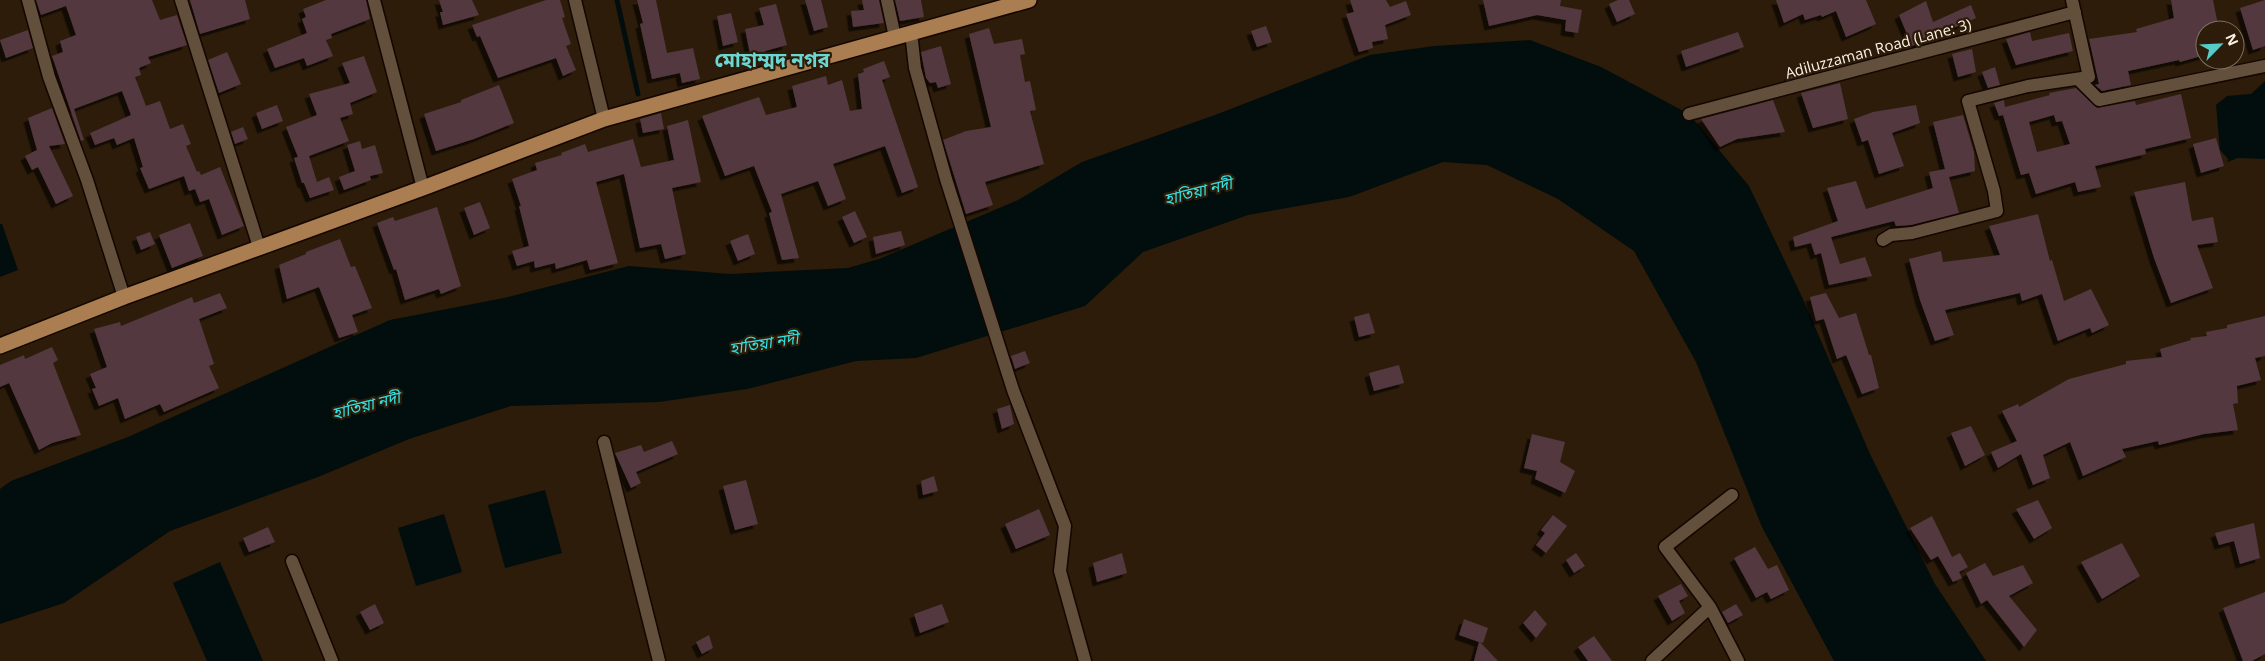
<svg xmlns="http://www.w3.org/2000/svg" width="2265" height="661" font-family="'Open Sans','Noto Sans Bengali',sans-serif">
  <style>
    .water { fill: #020d0d }
    .lines { fill: none; stroke-linecap: round; stroke-linejoin: round }
    .stream { stroke: #020d0d; stroke-width: 5 }
    .building { fill: #523840; fill-rule: evenodd; filter: url(#shadow) }
    .street-casing { stroke: #140600; stroke-width: 15 }
    .primary-casing { stroke: #140600; stroke-width: 18 }
    .street { stroke: #63503c; stroke-width: 12 }
    .primary { stroke: #aa7e50; stroke-width: 15 }
    .labels { text-anchor: middle; dominant-baseline: central; stroke-width: 4.5; stroke-linejoin: round; paint-order: stroke }
    .street-label { font-size: 15px; fill: #fcf1e5; stroke: #2c1c09 }
    .water-label { font-size: 16px; font-style: italic; fill: #31e3e5; stroke: #2c1c09 }
    .district-label { font-size: 20px; font-weight: bold; fill: #6cd7d2; stroke: #2c1c09 }
  </style>
  <defs>
    <filter id="shadow"><feDropShadow dx="-4.5" dy="4.5" stdDeviation="0" flood-color="#0009"/></filter>
  </defs>
  <rect width="100%" height="100%" fill="#2c1c09"/>
  <!-- water -->
  <path class="water" d="M1530 40 1601 67 1689 114 1749 186 1802 297 1870 454 1935 584 1986 661H1834L1762 527 1696 362 1634 251 1558 199 1487 165 1443 162 1349 197 1248 215 1143 252 1085 306 916 358 856 361 747 389 659 402 511 406 409 439 318 477 170 531 64 603 0 624V489L11 481 128 437 390 320 504 298 629 266 730 274 848 268 879 259 1018 200 1082 162 1215 115 1370 55 1434 46Z
    M2265 81V159L2238 158 2227 162 2228 159 2220 150 2216 105 2227 96 2251 94Z
    M0 224H2L18 270 0 277Z
    M545 490 562 553 505 568 488 505Z
    M444 514 462 572 416 586 398 528Z
    M220 562 263 661H207L173 583Z"/>
  <g class="lines">
    <!-- stream -->
    <path class="stream" d="M617 0 638 94"/>
  </g>
  <!-- building -->
  <path class="building" d="M36 0H152L160 20 177 15 187 45 148 57 151 63 139 68 141 75 135 77 146 106 160 101 170 129 183 124 191 144 186 146 197 172 199 171 201 175 220 167 244 226 222 235 209 199 200 202 195 189 189 191 184 176 149 189 140 168 143 167 134 138 117 145 114 138 95 145 90 133 131 115 122 91 74 109 84 140 81 141 52 56 63 52 60 41 76 35 66 6 41 15Z
    M190 0H245L250 19 200 34Z
    M326 0H366L370 19 331 34 332 38 326 40 333 56 307 66 304 58 275 68 267 49 307 33 302 19 306 17 303 9Z
    M439 0H472L479 15 443 25 440 12H443Z
    M546 0H560L565 17 562 18 571 44 566 46 576 70 563 76 556 58 498 78 480 36 477 37 472 25Z
    M637 0H656L667 53 693 48 700 79 682 83 680 73 652 79 640 24 643 23Z
    M805 0H821L828 27 814 31Z
    M862 0H879L884 23 853 27 851 11 864 10Z
    M895 0H921L924 17 900 21Z
    M1350 0H1386L1390 7 1406 1 1411 15 1385 25 1388 39 1372 42 1373 48 1359 52 1346 14 1354 12Z
    M1483 0H1561L1560 6 1582 10 1578 33 1565 31 1566 20 1537 15 1489 26Z
    M1618 0H1629L1635 14 1617 22 1609 4Z
    M1776 0H1866L1876 24 1846 37 1836 11 1822 17 1821 15 1805 20 1803 14 1784 23Z
    M2171 0H2213L2219 30H2205V55L2180 62 2179 60 2128 71 2131 85 2102 91 2095 85 2099 84 2089 39 2137 32 2136 29 2174 18Z
    M2265 0V46L2253 50 2240 8Z
    M1926 1 1933 22 1971 5 1976 18 1912 46 1899 15Z
    M776 4 787 45 765 51 766 55 751 59 745 29 764 25 759 8Z
    M731 13 738 42 723 46 717 16Z
    M1266 26 1272 42 1257 47 1251 31Z
    M989 28 994 44 1022 39 1025 54 1020 55 1025 82 1030 81 1036 110 1030 111 1044 164 985 182 993 205 966 214 943 140 966 131 991 127 969 34Z
    M28 30 33 48 6 58 0 40Z
    M1738 32 1744 47 1686 67 1681 51Z
    M2030 32 2032 41 2069 33 2073 51 2016 65 2006 39Z
    M941 46 951 84 938 88 936 82 930 83 926 78 921 52Z
    M1972 49 1976 72 1958 77 1952 54Z
    M227 52 241 84 219 93 208 60Z
    M364 56 377 92 350 103 353 114 340 118 349 141 309 156 317 182 329 177 334 190 310 198 304 183H302L294 158 298 157 286 127 317 115 309 94 350 83 342 63Z
    M884 61 890 77 882 80 918 187 902 193 885 146 833 164 846 199 828 206 818 181 781 194 799 258 782 260 769 213 772 212 754 166 725 176 702 116 759 97 766 115 797 107 792 86 826 76 828 85 842 80 850 111 862 109 858 74 864 72 863 69Z
    M1825 66 1826 69 1790 79 1788 75Z
    M1995 67 2000 85 1988 88 1982 72Z
    M1840 83 1848 119 1813 128 1801 93Z
    M499 85 514 123 474 139 436 151 424 114 461 102V100Z
    M2076 88 2097 108 2135 101 2136 105 2181 94 2191 138 2145 149 2146 154 2095 166 2101 187 2078 192 2075 182 2036 194 2029 173 2021 175 2003 115 1999 116 1994 103 2004 100 2005 107 2050 95 2049 93ZM2054 115 2056 122 2062 121 2070 144 2037 152 2029 122Z
    M1773 100 1785 132 1737 139 1720 147 1701 119Z
    M277 105 283 121 262 129 256 113Z
    M1916 105 1920 123 1892 133 1904 166 1879 174 1868 140 1862 142 1854 119 1873 112Z
    M52 108 65 144 49 146 73 196 56 204 38 167 32 170 25 156 37 150 28 118Z
    M661 113 664 129 643 133 640 119Z
    M1963 115 1974 152 1975 171 1949 177 1959 213 1911 225 1896 226 1894 221 1831 237 1840 264 1865 257 1872 276 1829 285 1821 253 1815 255 1811 243 1795 247 1793 237 1838 221 1827 188 1856 181 1866 209 1933 188 1929 172 1945 169 1933 122Z
    M688 120 701 182 672 188 686 254 665 259 661 244 640 248 624 174 596 182 618 263 590 270 587 260 556 269 555 263 535 268 534 261 517 266 512 251 529 246 519 206H521L512 179 537 170 535 163 562 155 561 153 585 144 588 152 633 139 641 167 674 160 667 126Z
    M243 127 248 139 235 144 231 132Z
    M2216 138 2224 166 2201 173 2193 144Z
    M360 141 362 149 375 145 383 173 370 176 371 180 344 190 339 177 355 171 347 145Z
    M2185 182 2192 221 2213 217 2218 242 2197 245 2213 288 2171 303 2154 258 2134 192Z
    M480 202 490 228 474 235 464 208Z
    M437 207 461 286 441 294 439 289 405 300 396 269 394 270 377 223 393 217 395 221Z
    M855 211 867 237 854 243 842 217Z
    M2038 214 2050 261 2052 260 2064 301 2091 289 2109 325 2092 333 2090 328 2058 341 2042 294 2022 301 2020 293 1945 310 1954 335 1935 341 1920 300 1909 259 1941 251 1943 262 2000 255 1989 226Z
    M190 223 203 256 172 268 159 235Z
    M901 231 905 245 876 254 873 237Z
    M150 232 155 244 141 250 136 237Z
    M748 234 755 254 738 261 730 241Z
    M340 239 351 267 355 266 372 308 352 315 358 332 339 338 319 287 287 299 279 265 306 254V252Z
    M220 293 227 308 199 319 214 364 209 366 219 388 164 412 160 404 125 419 118 398 99 406 92 389 96 388 90 374 107 367 94 329 120 322 121 326 192 297 194 303Z
    M1826 293 1839 318 1856 313 1869 355H1871L1879 388 1862 394 1846 355 1837 359 1824 319 1816 321 1810 297Z
    M1369 313 1375 333 1359 337 1354 317Z
    M2265 316V356L2255 358 2261 380 2237 386 2238 403 2233 404 2238 430 2204 434 2159 445 2158 441 2122 449 2126 457 2083 476 2070 442 2043 455 2050 478 2033 485 2021 454 1998 468 1991 452 2017 441 2002 411 2018 404 2019 407 2069 379 2126 364V361L2162 357 2160 349 2191 340 2190 338 2207 336 2206 332 2227 328V325Z
    M52 347 58 360 53 363 81 435 52 443 39 450 9 383 0 387V365L24 355 25 359Z
    M1025 351 1030 363 1015 369 1011 356Z
    M1399 365 1404 383 1374 391 1369 373Z
    M1010 405 1014 424 1002 429 997 409Z
    M1971 426 1985 455 1965 466 1951 433Z
    M1532 434 1565 442 1560 462 1575 471 1565 493 1535 479 1537 471 1524 468Z
    M672 441 678 454 636 472 641 483 631 488 615 453 641 445 644 452Z
    M934 476 938 491 923 495 921 481Z
    M746 480 758 524 735 530 723 486Z
    M2038 500 2052 528 2034 539 2016 509Z
    M1039 509 1050 535 1016 549 1005 524Z
    M1553 515 1567 526 1546 553 1536 545 1545 533 1541 530Z
    M1932 516 1952 557 1960 553 1968 567 1959 572 1962 578 1953 582 1938 556 1931 560 1910 528Z
    M2254 523 2260 558 2240 564 2234 541 2219 545 2215 533Z
    M268 527 275 542 249 552 243 538Z
    M2122 543 2140 576 2102 599 2081 562Z
    M1755 547 1768 569 1777 565 1789 590 1771 599 1767 592 1756 598 1734 558Z
    M1122 553 1127 573 1097 582 1093 563Z
    M1576 553 1585 566 1574 573 1566 560Z
    M1985 563 1993 576 2023 565 2033 583 2009 596 2037 630 2024 647 1987 600 1981 604 1966 573Z
    M1681 584 1688 596 1679 601 1685 613 1672 621 1658 596Z
    M2265 592V654L2252 661H2243L2223 608Z
    M375 604 384 623 370 630 360 612Z
    M942 604 949 622 920 633 914 614Z
    M1736 604 1743 615 1728 623 1722 612Z
    M1535 610 1547 624 1536 638 1523 623Z
    M1464 619 1488 628 1483 643 1480 642 1498 661H1474L1479 642 1459 635Z
    M709 635 713 648 702 654 696 642Z
    M1594 636 1612 661H1588L1578 647Z"/>
  <g class="lines">
    <!-- street casing -->
    <g class="street-casing">
      <path id="street" d="M28 0 49 77 87 180 124 297
        M181 0 259 247
        M374 0 423 188
        M575 0 604 119
        M887 0 895 37
        M911 32 915 68 946 179 1013 390 1065 526 1060 571 1085 661
        M2078 79 2099 100 2265 66
        M1689 114 2075 12
        M1883 240 1891 235 1912 233 1997 211 1994 191 1968 101 2028 86 2089 77 2072 0
        M604 442 659 661
        M292 561 332 661
        M1710 607 1738 661
        M1652 661 1710 607 1665 547 1732 495"/>
    </g>
    <!-- primary casing -->
    <g class="primary-casing">
      <path id="primary" d="M0 346 124 297 423 188 604 119 1029 0"/>
    </g>
    <!-- street -->
    <use href="#street" class="street"/>
    <!-- primary -->
    <use href="#primary" class="primary"/>
  </g>
  <g class="labels">
    <!-- street labels -->
    <g class="street-label">
      <text transform="translate(1878 48) rotate(-15)">Adiluzzaman Road (Lane: 3)</text>
    </g>
    <!-- water labels -->
    <g class="water-label">
      <text transform="translate(1198 191) rotate(-14)">হাতিয়া নদী</text>
      <text transform="translate(764 343) rotate(-9)">হাতিয়া নদী</text>
      <text transform="translate(366 405) rotate(-14)">হাতিয়া নদী</text>
    </g>
    <!-- district labels -->
    <g class="district-label">
      <text x="772" y="59">মোহাম্মদ নগর</text>
    </g>
  </g>
  <!-- north arrow -->
  <g transform="translate(2220 45) rotate(66)"><circle r="24" fill="#2c1c09" stroke="#7f7161"/>
  <path d="M0-4L9 19L0 12L-9 19Z" fill="#54cdc8"/>
  <text y="-8" font-size="14" font-weight="bold" text-anchor="middle" fill="#fcf1e5">N</text>
  </g>
</svg>
